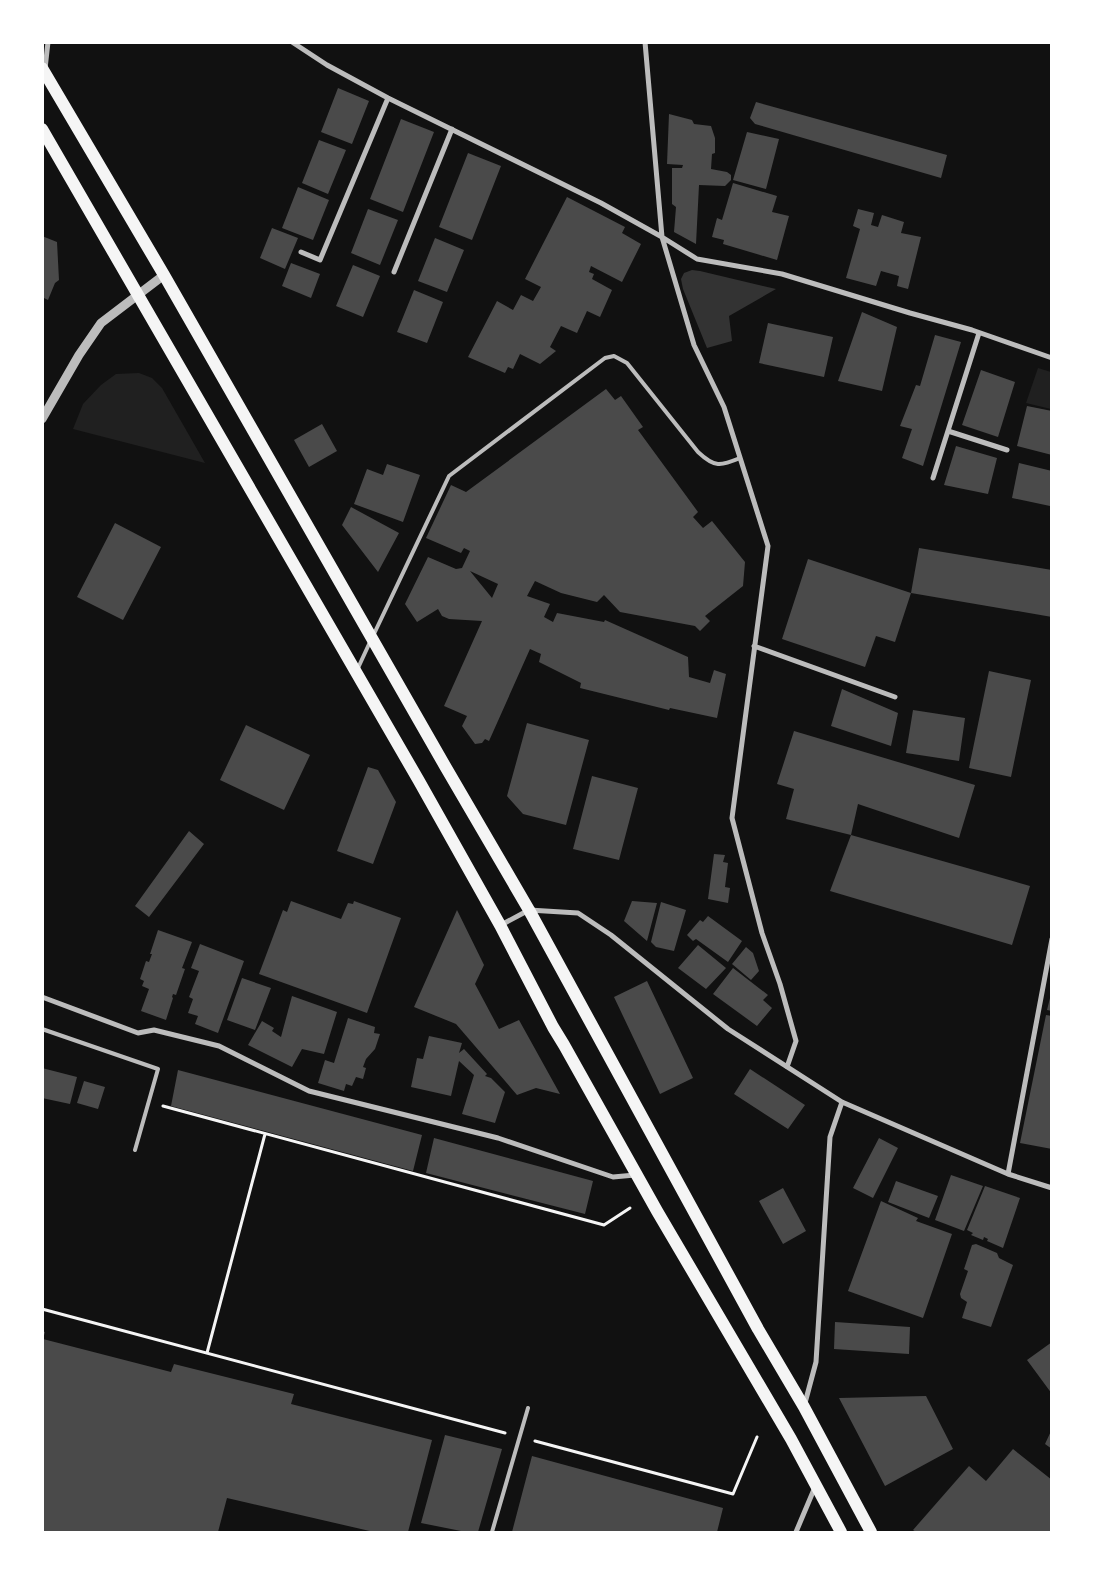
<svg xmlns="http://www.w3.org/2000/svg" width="1094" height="1575" font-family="Karla,sans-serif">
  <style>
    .green { fill: #202020 }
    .water { fill: #333 }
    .building { fill: #4a4a4a; fill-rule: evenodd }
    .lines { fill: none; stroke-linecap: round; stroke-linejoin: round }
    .path { stroke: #f5f5f5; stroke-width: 3 }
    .service { stroke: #bcbcbc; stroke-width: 4 }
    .minor { stroke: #bcbcbc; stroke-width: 5 }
    .tertiary { stroke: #bcbcbc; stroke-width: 9 }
    .primary { stroke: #f5f5f5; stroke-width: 12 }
  </style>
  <rect width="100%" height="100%" fill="#111"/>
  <!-- green -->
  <path class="green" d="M1038 368 1051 372V409L1026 403Z
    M139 373 152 378 162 388 205 463 73 429 83 404 101 385 116 374Z"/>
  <!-- water -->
  <path class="water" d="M692 270 700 271 776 289 729 316 732 341 707 348 683 289 681 279 684 273Z"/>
  <!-- building -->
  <path class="building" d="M338 88 369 101 352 144 321 132Z
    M756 102 947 155 941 178 755 124 750 118Z
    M669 114 692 120 694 124 711 126 715 138V153L712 154 711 169 727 172 731 175V180L725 186 699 185 696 244 674 232 676 207 672 204V168H682L683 165 667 164Z
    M401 119 434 132 403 212 370 199Z
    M747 132 779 139 766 189 733 180Z
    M319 140 346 150 328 194 302 183Z
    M468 153 501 166 472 240 439 227Z
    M733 183 777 196 772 212 789 216 777 260 723 244 724 240 712 237 717 218 722 220Z
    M298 187 329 200 313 240 282 228Z
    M567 197 625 227 622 233 641 244 622 282 591 266 589 272 594 274 592 279 612 290 600 317 587 311 577 333 561 326 550 347 556 351 540 364 520 354 513 369 508 367 505 373 468 357 497 301 513 310 521 295 533 301 541 287 525 279Z
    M368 209 398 220 380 265 351 253Z
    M858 209 874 213 871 225 878 227 882 215 904 222 901 233 921 237 908 289 897 286 899 276 881 271 876 286 846 278 860 229 853 226Z
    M272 228 298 238 285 269 260 258Z
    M42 236 57 242 59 280 55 283 48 300 42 297Z
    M435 238 464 250 447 292 418 281Z
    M291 263 320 274 311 298 282 286Z
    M353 265 380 276 363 317 336 306Z
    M414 290 443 302 427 343 397 332Z
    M862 312 897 327 882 391 838 381Z
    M768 323 833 337 824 377 759 363Z
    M935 335 961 342 923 466 902 458 912 429 900 426 916 385 920 386Z
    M981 370 1015 382 998 437 962 425Z
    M606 389 615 400 621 396 643 427 638 430 698 512 693 517 703 528 712 521 745 562 743 586 705 616 710 621 700 631 695 626 620 612 604 595 597 602 561 593 535 581 527 596 550 604 544 617 553 622 557 613 604 622 605 620 688 657 689 677 710 683 714 670 726 674 717 718 670 708 669 710 580 688 581 683 539 662 541 654 530 649 489 741 485 739 482 743 475 744 462 726 467 716 444 706 482 621 449 619 442 616 438 609 417 622 405 604 428 557 456 569 462 568 470 551 464 548 461 553 426 538 451 485 466 492ZM470 571 498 584 492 598Z
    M1027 406 1052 411V455L1017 446Z
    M322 424 337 451 309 467 294 440Z
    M956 446 997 458 988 494 944 485Z
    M1019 463 1052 471 1050 506 1012 498Z
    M387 464 420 475 403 522 354 504 367 469 383 475Z
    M351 507 399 533 378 572 342 525Z
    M115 523 161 547 123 620 77 597Z
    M919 548 1052 570V617L911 593Z
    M808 559 911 593 895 642 876 636 865 667 782 639Z
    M989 671 1031 680 1011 777 969 768Z
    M842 689 898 713 891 746 831 726Z
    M913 710 965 718 959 761 906 753Z
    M527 723 589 740 566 825 523 814 507 796Z
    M246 725 310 755 284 810 220 780Z
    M794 731 975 785 959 838 858 804 851 835 786 819 794 789 777 784Z
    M368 767 378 770 396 802 373 864 337 851Z
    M592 776 638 788 619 860 573 849Z
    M189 831 204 844 149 917 135 906Z
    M851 835 1030 886 1012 945 830 891Z
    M714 854 725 855 723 862 728 863 725 887 730 888 728 903 708 899Z
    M291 901 341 919 348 903 353 904 354 901 401 918 367 1013 259 974 283 910 287 912Z
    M632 901 657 903 647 941 624 921Z
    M661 902 686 910 674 951 656 947 651 942Z
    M457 910 484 965 475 984 499 1029 519 1020 560 1094 536 1088 517 1095 456 1024 414 1007Z
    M708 916 742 941 728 962 696 939 693 941 687 935 700 920 703 922Z
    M158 930 192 942 182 968 185 969 176 995 173 994 172 997 173 998 166 1020 141 1011 149 989 142 986 144 981 140 979 146 961 149 962 152 954H150Z
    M200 944 244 961 218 1033 195 1024 198 1016 188 1013 193 999 189 997 199 971 191 968Z
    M698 945 726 968 706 989 678 968Z
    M746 947 753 953 759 971 751 980 732 964Z
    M733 968 768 995 763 1000 772 1008 757 1026 713 994Z
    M242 978 271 988 255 1030 227 1020Z
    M647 981 693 1078 660 1094 614 997Z
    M1052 990V1011L1047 1010Z
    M292 996 337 1012 324 1054 302 1049 292 1067 248 1045 262 1021 274 1028 272 1031 281 1037Z
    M1046 1015 1052 1016V1149L1020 1143Z
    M348 1018 375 1027 374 1033 380 1034 375 1049 366 1059 363 1067 366 1068 363 1079 356 1077 352 1086 346 1084 344 1091 318 1083 325 1060 334 1063Z
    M429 1036 462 1043 459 1053 464 1049 487 1074 485 1076 491 1078 505 1092 495 1123 462 1114 474 1075 459 1061 451 1096 411 1087 417 1058 423 1059Z
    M42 1068 77 1077 70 1104 42 1098Z
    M750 1069 805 1105 788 1129 734 1094Z
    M178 1070 422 1135 413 1171 171 1106Z
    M84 1081 105 1087 98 1109 77 1103Z
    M434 1138 593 1181 585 1214 426 1173Z
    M879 1138 898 1148 873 1198 853 1188Z
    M951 1175 983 1186 964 1231 935 1220Z
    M896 1181 938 1196 929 1218 888 1202Z
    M985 1186 1020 1198 1003 1248 987 1241 988 1239 984 1237 983 1240 971 1235 973 1233 967 1230Z
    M783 1188 806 1231 783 1244 759 1201Z
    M881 1201 918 1218 916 1221 952 1234 923 1318 848 1291Z
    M976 1244 997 1253 999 1258 1013 1265 991 1327 962 1318 967 1302 961 1298 960 1294 968 1271 964 1269 972 1245Z
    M835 1322 910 1327 909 1354 834 1349Z
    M42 1331 45 1332 43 1339 171 1372 174 1364 294 1394 291 1404 432 1440 408 1532H374L227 1498 218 1532H42Z
    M1052 1342V1394L1027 1360Z
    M926 1396 953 1449 885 1486 839 1398Z
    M1052 1429V1449L1045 1444Z
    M445 1435 502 1449 478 1532H466L421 1523Z
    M1013 1449 1052 1480V1532H916L913 1530 969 1466 986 1481Z
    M532 1456 723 1508 717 1532H512Z"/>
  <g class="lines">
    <!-- path -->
    <path class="path" d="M163 1106 604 1225 630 1208
      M42 1309 505 1433
      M207 1353 265 1134
      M535 1441 733 1494 757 1437"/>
    <!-- service -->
    <path class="service" d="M373 636 449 476 605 358 614 356 627 363 698 452C715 468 720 466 740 458
      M358 668 370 642
      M42 1029 158 1069 135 1150
      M492 1532 528 1408"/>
    <!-- minor -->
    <path class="minor" d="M292 42 327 65 388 98 601 203 662 237 697 259 782 274 910 313 972 330 1052 358
      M645 42 662 237 694 345 724 407 768 546 732 818 762 933 780 984 796 1041 787 1067
      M45 69 48 42
      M301 252 320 260 388 98
      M394 272 452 129
      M948 431 1007 450
      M933 478 979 333
      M754 646 895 697
      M501 925 529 910 578 913 611 935 728 1029 842 1102 1008 1174 1052 1188
      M42 997 138 1033 154 1030 219 1046 309 1091 498 1138 613 1177 635 1175
      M1008 1174 1052 939
      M805 1403 816 1362 830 1137 842 1102
      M796 1532 815 1487"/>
    <!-- tertiary -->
    <path class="tertiary" d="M42 419 79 355 101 323 164 275"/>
    <!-- primary -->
    <path class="primary" d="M42 68 164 275 445 766 529 910 758 1329 804 1407 871 1532
      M42 129 419 781 500 925 553 1027 564 1045 657 1211 791 1439 841 1532"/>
  </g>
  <!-- border -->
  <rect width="1094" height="1575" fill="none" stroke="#ffffff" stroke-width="88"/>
</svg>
